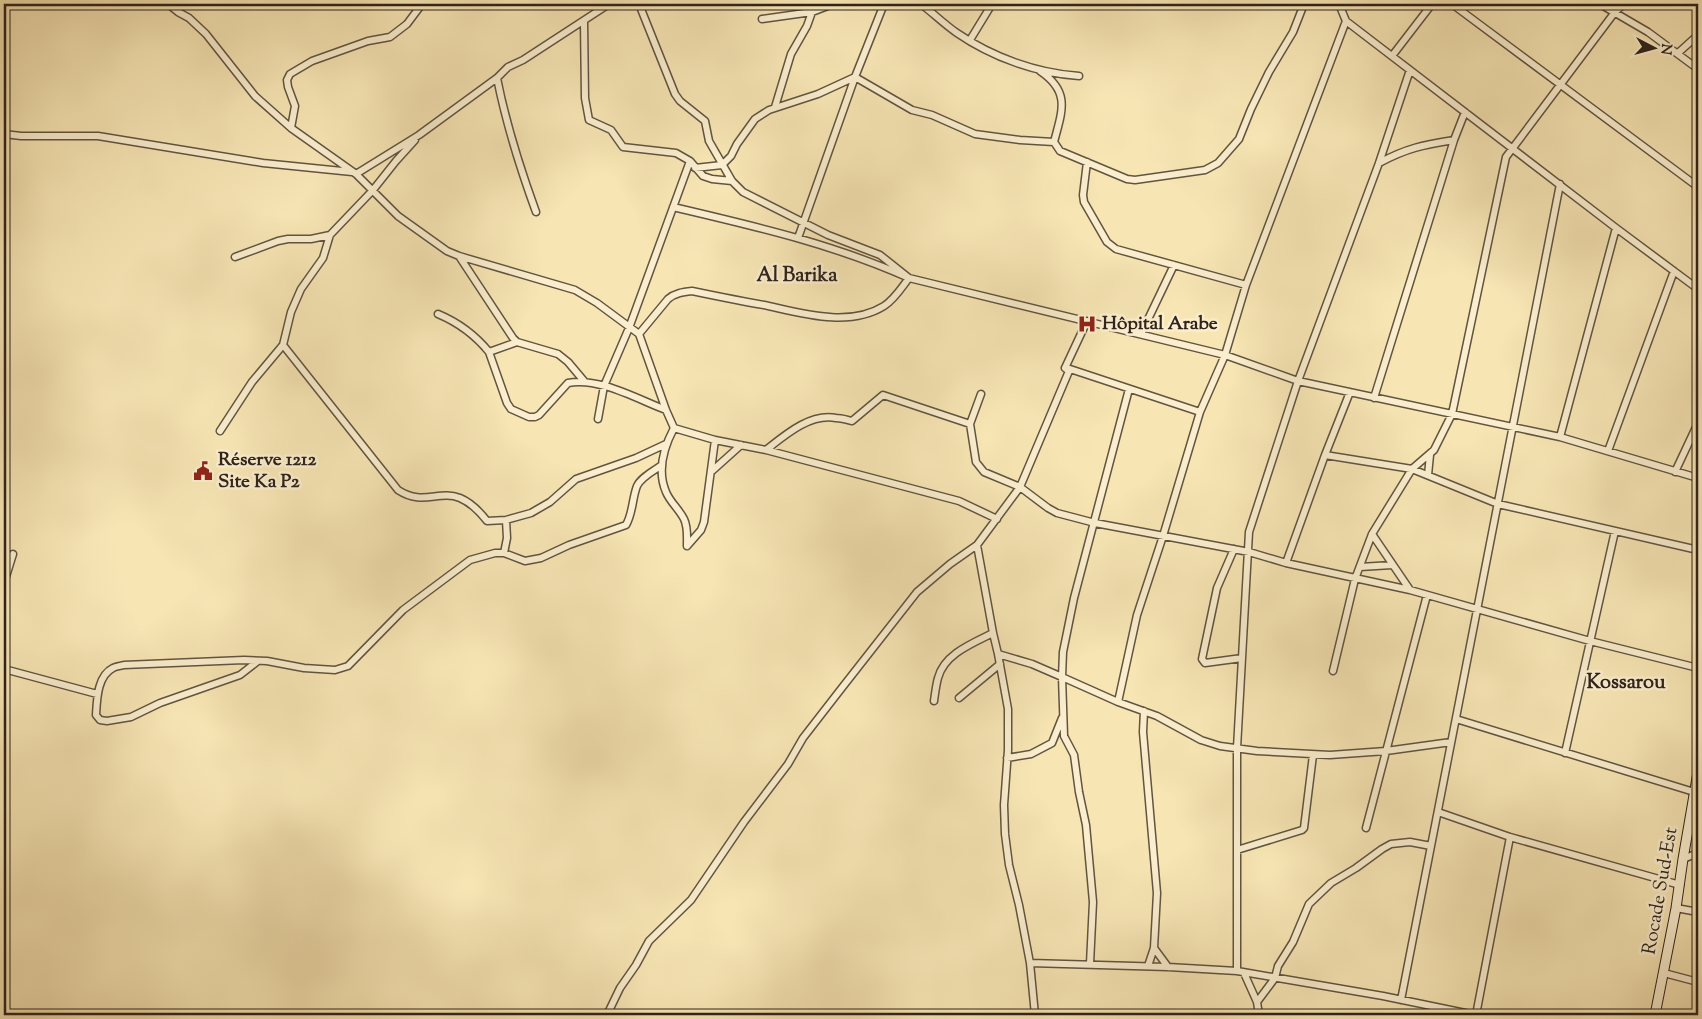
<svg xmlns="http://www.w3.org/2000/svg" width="1702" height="1019" font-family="'Sorts Mill Goudy',serif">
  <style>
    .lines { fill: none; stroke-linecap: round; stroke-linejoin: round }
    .street-casing { stroke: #615441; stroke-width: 9 }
    .secondary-casing { stroke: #2f231b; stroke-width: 11 }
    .street { stroke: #faeece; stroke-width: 6 }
    .secondary { stroke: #faeece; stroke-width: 9 }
    .labels { text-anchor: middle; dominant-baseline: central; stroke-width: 5; stroke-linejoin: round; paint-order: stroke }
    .poi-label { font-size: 19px; font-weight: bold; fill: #2f231b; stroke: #faeece; text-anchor: start }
    .street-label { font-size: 19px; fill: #2f231b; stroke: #faeece }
    .neighbourhood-label { font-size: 20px; font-weight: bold; fill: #2f231b; stroke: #faeece }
  </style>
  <rect width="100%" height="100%" fill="#f7e5b4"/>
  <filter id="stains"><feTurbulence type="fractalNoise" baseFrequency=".004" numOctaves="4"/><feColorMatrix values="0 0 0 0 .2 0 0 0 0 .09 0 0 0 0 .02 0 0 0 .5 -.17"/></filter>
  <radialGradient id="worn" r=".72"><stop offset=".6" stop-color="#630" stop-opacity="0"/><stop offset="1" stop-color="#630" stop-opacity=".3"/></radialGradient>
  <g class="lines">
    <!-- street casing -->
    <g class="street-casing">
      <path id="street" d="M168 4 178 12 189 18 206 34 255 96 291 128 356 174 398 216 447 251 459 256 575 290 597 303 639 334 666 410 674 428 715 440 766 450 959 501 997 519
        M921 4C933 13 944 24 957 33 992 57 1036 73 1079 76
        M1339 4 1346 21 1616 228 1698 289
        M1452 4 1698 187
        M1600 4 1648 32 1698 69
        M762 19 812 12 833 4
        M584 21 585 98 589 120 611 130 623 147 676 153 690 161 703 176 712 179 732 181
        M1346 21 1246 285 1225 355 1200 412 1163 536 1137 615 1118 702 1157 716 1201 740 1220 746 1257 751 1330 755 1386 751 1451 742
        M970 40 992 4
        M1678 53 1698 35
        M1392 56 1432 4
        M1040 71C1071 92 1062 111 1054 142L1060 151 1127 179 1135 180 1205 170 1218 163 1239 139 1251 109 1269 72 1293 32 1304 4
        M497 78C506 124 520 168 536 212
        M775 107 791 54 807 26 812 12
        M291 128 295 106 288 87 287 80 290 74 312 61 368 41 390 37 407 24 422 4
        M4 134 21 136H98L263 163 352 172
        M1087 162 1083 195 1084 202 1107 242 1116 249 1246 285
        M1379 163C1407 148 1423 145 1454 140
        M695 168 722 165 731 156 737 144 755 119 769 110 818 94 855 77 912 110 932 115 975 134 1020 140 1054 142
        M356 174 419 135 497 78 508 67 523 60 609 4
        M673 207C754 226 833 244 909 278L1225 355 1298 381 1560 437 1698 478
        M798 238 855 77 884 4
        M459 256 513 338 517 342 558 354 568 362 584 381
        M235 257 278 241 288 239H311L330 235 373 190 396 161 415 140
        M438 314C457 322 476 336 489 352L507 403 511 409 529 417H535L539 415 568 383C599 377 637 399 666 410
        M639 334 668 299C675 293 683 292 692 291 716 296 740 301 764 305 801 313 849 328 884 306 894 300 902 287 909 278L880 255 828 235 743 192 732 181 709 141 705 121 680 101 675 94 639 4
        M1141 334 1174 265
        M283 345 398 490C422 506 439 490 460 498 472 503 480 512 487 521L506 520 531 513 550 502 576 479 636 458 666 444
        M489 352 517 342
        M1067 368 1200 412
        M981 394 970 424 976 462 984 472 1020 487 1048 508 1057 513 1095 523 1249 552 1286 563 1410 590 1590 641 1698 668
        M1374 398 1454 140 1465 112
        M598 419 604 386 629 328 690 161
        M674 428C664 447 657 471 666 492 670 502 679 509 684 519 688 527 687 537 687 546
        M220 431 252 382 283 345 291 312 301 289 323 258 330 235
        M1560 437 1616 228
        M766 450C785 435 810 413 836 418 842 418 847 420 852 421L883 395 970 424
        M1608 451 1674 271
        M1325 455 1412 469 1498 504 1698 550
        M712 471 741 445
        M1675 472 1698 423
        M1428 475 1430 455
        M1372 534 1410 590
        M977 545 993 633 998 654
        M687 546 701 530 704 522 715 440
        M1234 549 1217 588 1202 659 1205 663 1242 658
        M504 553 525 561 541 558 569 545 626 525C633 513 632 499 637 486 641 477 655 470 662 465
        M1286 563 1325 455 1350 392
        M1360 567 1392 565
        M4 583 13 554
        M258 661 240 675 160 703 131 717 107 721 100 720 96 715C97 700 97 676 113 668 116 666 121 666 124 665L244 660 267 661 304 668 335 670 348 666 403 610 470 560 495 553H504L507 538 506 520
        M4 669 97 694
        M1333 671 1355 579 1372 534 1412 469 1434 450 1452 414 1506 157 1615 12 1624 4
        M959 698 1000 664
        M934 701C935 694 936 685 938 678 944 654 973 643 993 633
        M1118 702 1062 677 1063 652 1074 598 1129 389
        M1144 711 1143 732 1157 893 1154 948 1148 966
        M1456 719 1694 792
        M1565 753 1615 531
        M1007 758 1031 754 1052 743 1062 718
        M1438 812 1510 837 1680 885
        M1366 828 1427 595
        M1237 850 1302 830 1304 828 1313 755
        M1683 859 1698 853
        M1676 908 1698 912
        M1154 948 1168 967
        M1030 963 1168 967 1237 971 1383 996 1475 1015
        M1237 971V748L1249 532 1298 381 1379 163 1410 70
        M1244 973 1257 1002 1259 1015
        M1664 973 1698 982
        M1401 1000 1560 184
        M1257 1002 1275 978 1278 966 1293 942 1309 904 1331 883 1356 868 1382 849 1391 844 1410 842 1431 846
        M607 1015 620 988 636 965 649 941 691 900 744 822 788 764 803 738 841 689 917 592 950 564 977 545 1020 487 1069 371 1065 368 1087 321
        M1035 1015 1030 963 1019 905 1009 865 1005 834 1004 805 1008 750V709L998 654 1032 664 1062 677 1064 736 1074 755 1079 792 1086 825 1093 902 1090 964
        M1476 1015 1510 837"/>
    </g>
    <!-- secondary casing -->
    <g class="secondary-casing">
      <path id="secondary" d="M1655 1015 1676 908 1683 859 1698 772"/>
    </g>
    <!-- street -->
    <use href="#street" class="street"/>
    <!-- secondary -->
    <use href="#secondary" class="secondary"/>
  </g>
  <!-- icons -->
  <defs>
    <g id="hospital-bare" transform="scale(1.5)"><path d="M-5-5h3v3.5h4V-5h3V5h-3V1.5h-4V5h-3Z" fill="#8f2418" stroke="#faeece" stroke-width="2.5" paint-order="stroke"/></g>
    <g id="civic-bare" transform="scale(1.5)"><path d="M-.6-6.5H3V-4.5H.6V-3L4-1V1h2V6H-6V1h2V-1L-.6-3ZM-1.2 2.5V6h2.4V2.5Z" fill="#8f2418" stroke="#faeece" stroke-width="2.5" paint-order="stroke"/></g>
  </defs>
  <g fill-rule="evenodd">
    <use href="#hospital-bare" x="1087" y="324"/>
    <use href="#civic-bare" x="203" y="471"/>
  </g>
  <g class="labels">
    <!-- poi labels -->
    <g class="poi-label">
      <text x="1102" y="324">Hôpital Arabe</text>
      <text x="218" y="460">Réserve 1212<tspan x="218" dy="22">Site Ka P2</tspan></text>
    </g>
    <!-- street labels -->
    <g class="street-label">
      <text transform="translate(1661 891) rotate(-80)">Rocade Sud-Est</text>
    </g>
    <!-- neighbourhood labels -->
    <g class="neighbourhood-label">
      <text x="797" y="276">Al Barika</text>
      <text x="1626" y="683">Kossarou</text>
    </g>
  </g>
  <!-- margin -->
  <rect width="1702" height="1019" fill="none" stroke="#f7e5b4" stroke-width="20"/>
  <rect x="5" y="5" width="1692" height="1009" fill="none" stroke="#2f231b" stroke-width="2.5"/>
  <rect x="10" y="10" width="1682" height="999" fill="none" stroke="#2f231b"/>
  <!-- north arrow -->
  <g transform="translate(1654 48) rotate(96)" stroke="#faeece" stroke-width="4" paint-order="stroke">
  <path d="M0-4L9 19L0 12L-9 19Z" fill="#2f231b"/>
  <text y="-8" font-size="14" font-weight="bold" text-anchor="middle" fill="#2f231b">N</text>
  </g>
  <rect width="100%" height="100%" filter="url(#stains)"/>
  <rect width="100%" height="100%" fill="url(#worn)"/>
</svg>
